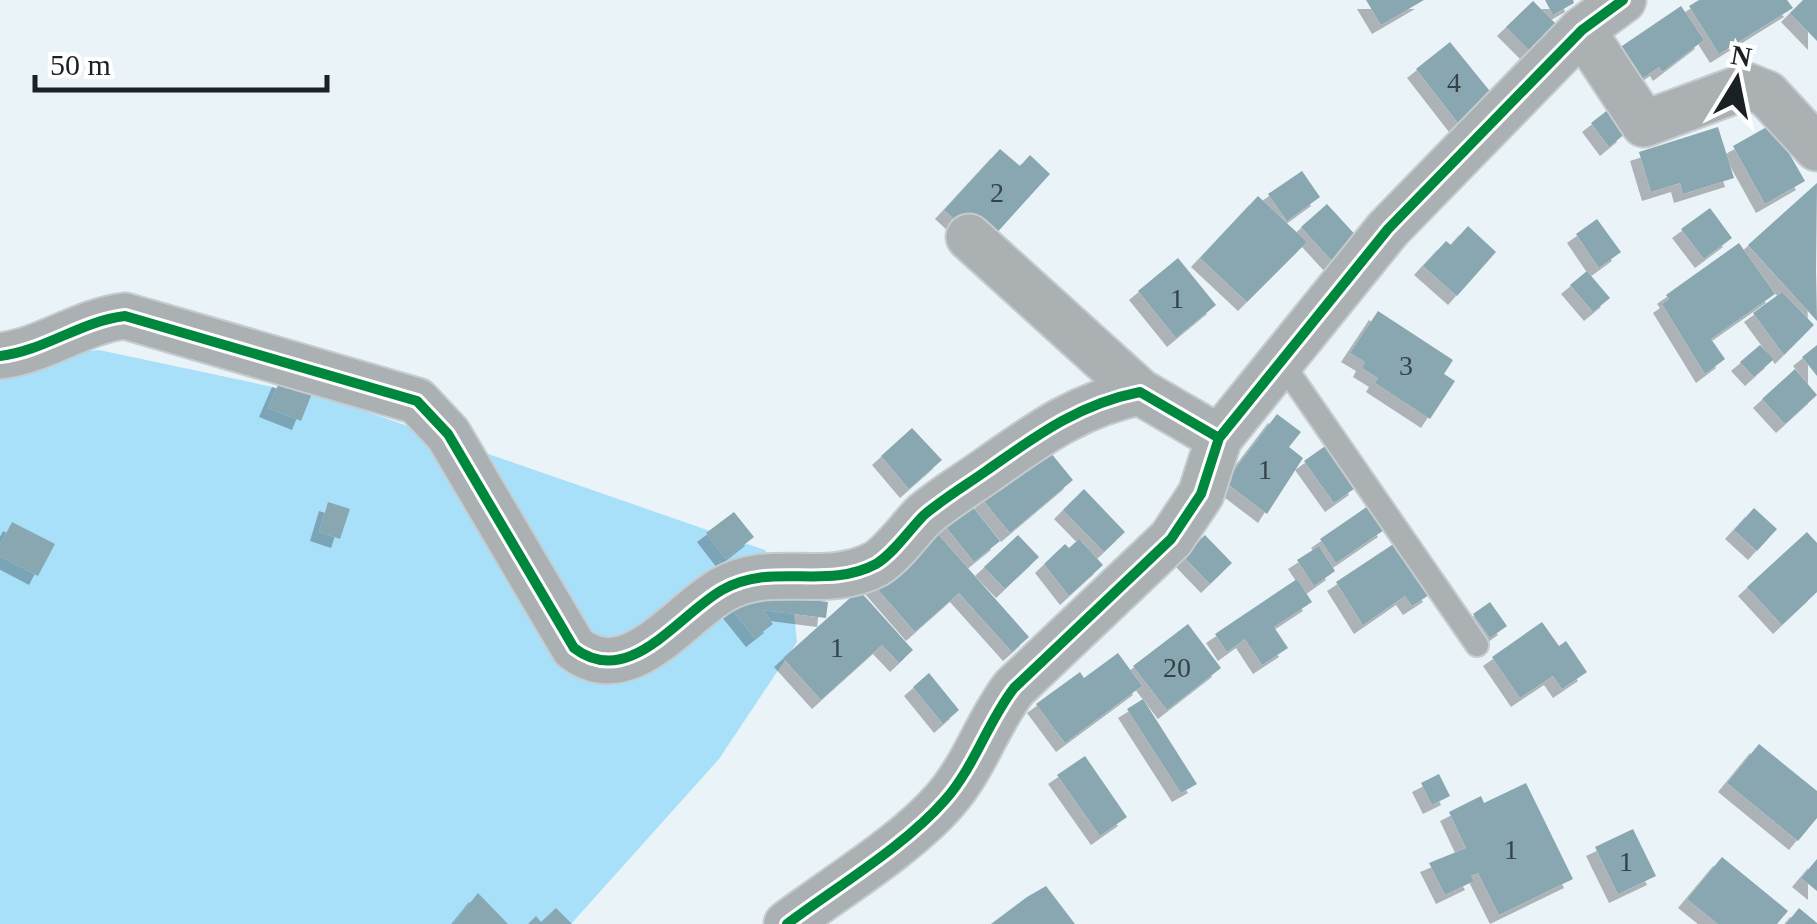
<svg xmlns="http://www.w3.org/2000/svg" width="1817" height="924" font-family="Georgia,serif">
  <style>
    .green { fill: #a8e0f9 }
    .building { fill: #89a7b1; filter: url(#shadow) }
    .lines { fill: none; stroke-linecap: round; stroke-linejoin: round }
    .service-casing { stroke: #c5ccd0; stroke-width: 26 }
    .minor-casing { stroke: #c5ccd0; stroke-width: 49 }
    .service { stroke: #abb0b2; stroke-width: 22 }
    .minor { stroke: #abb0b2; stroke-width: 45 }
    .cycleway-casing { stroke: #fff; stroke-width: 16 }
    .cycleway { stroke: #00873e; stroke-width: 10 }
    .labels { text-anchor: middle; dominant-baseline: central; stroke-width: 10; stroke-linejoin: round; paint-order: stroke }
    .number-label { font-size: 28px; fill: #354247 }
  </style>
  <defs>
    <filter id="shadow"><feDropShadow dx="-9" dy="9" stdDeviation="0" flood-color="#0004"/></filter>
  </defs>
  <rect width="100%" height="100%" fill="#eaf3f7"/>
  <!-- green -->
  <path class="green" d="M99 350 330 399 765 550 791 587 797 642 719 759 571 924H0V360Z"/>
  <!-- building -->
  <path class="building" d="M1366 0H1424L1381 25Z
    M1545 0H1573L1574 3 1553 15Z
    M1699 0H1787L1793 8 1719 54 1689 6Z
    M1803 0H1817V41L1790 13Z
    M1533 1 1558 26 1531 52 1506 27Z
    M1681 6 1704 40 1662 72 1659 67 1640 80 1619 48Z
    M1450 42 1493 95 1458 123 1416 69Z
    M1609 109 1626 133 1609 147 1591 123Z
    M1772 124 1805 181 1765 204 1733 146Z
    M1718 127 1734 178 1683 194 1680 183 1651 192 1639 152Z
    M1000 149 1020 166 1030 155 1050 174 984 247 944 210Z
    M1302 171 1320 197 1287 221 1268 194Z
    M1817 183 1816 271 1817 321 1748 245Z
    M1258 196 1307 242 1247 302 1200 258Z
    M1327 204 1360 240 1334 263 1301 227Z
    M1710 208 1732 238 1704 259 1681 229Z
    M1597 219 1621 252 1599 268 1576 234Z
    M1468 226 1496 252 1457 296 1423 266 1446 241 1451 245Z
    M1739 243 1775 294 1711 339 1725 359 1705 374 1662 304 1669 299 1666 295Z
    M1178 258 1216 305 1176 338 1138 291Z
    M1587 271 1610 298 1593 312 1570 285Z
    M1782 292 1814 325 1784 355 1753 313Z
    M1378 311 1453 360 1444 374 1455 381 1430 419 1375 383 1378 378 1362 368 1365 362 1350 353Z
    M1760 345 1774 359 1754 377 1740 362Z
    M1817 345V376L1802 357Z
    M1795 369 1817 395 1785 424 1762 399Z
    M281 378 313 391 301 421 268 408Z
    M1277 414 1301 432 1289 447 1303 458 1267 514 1225 482Z
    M912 428 942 460 909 489 881 456Z
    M1328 444 1358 486 1334 503 1304 461Z
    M1046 447 1073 480 1010 533 983 500Z
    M1084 489 1125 532 1104 552 1063 510Z
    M968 501 1000 541 974 562 942 522Z
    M328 502 350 509 340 539 319 532Z
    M1371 504 1387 528 1336 563 1320 539Z
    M1754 508 1777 529 1757 551 1734 530Z
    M734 512 754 537 726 559 706 533Z
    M12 522 55 544 38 576 0 556V545Z
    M935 531 1029 637 1012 652 959 593 915 632 874 585Z
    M1807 532 1817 543V592L1782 625 1747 587Z
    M1018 535 1039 557 1005 589 984 567Z
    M1205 535 1232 563 1210 584 1183 556Z
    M1079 539 1103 565 1069 596 1044 564 1065 544 1069 548Z
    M1398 541 1432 593 1412 606 1405 596 1363 625 1336 582Z
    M1319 546 1335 571 1314 586 1297 560Z
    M1297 579 1312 602 1274 627 1288 648 1262 665 1245 639 1227 652 1215 634Z
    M859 590 913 650 899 663 882 645 821 700 783 658Z
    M748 592 828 602 826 618 763 610 773 624 755 638 730 607Z
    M1490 602 1507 626 1490 638 1473 614Z
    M1542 622 1559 646 1566 641 1587 672 1562 689 1553 676 1520 698 1492 657Z
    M1188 624 1221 668 1167 710 1133 666Z
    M1118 653 1142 686 1065 743 1036 704 1080 672 1084 678Z
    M929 673 959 710 943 724 913 687Z
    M1143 699 1197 784 1181 793 1127 709Z
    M1759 744 1817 791V818L1798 841 1727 783Z
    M1085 756 1127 817 1100 836 1057 775Z
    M1439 774 1450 796 1432 805 1421 783Z
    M1526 783 1573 879 1499 915 1478 873 1471 876 1474 881 1445 895 1429 863 1466 848 1449 812 1481 796 1484 803Z
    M1633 829 1656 876 1618 894 1595 847Z
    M1722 857 1788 911 1777 924H1718L1687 899Z
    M1817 859V891L1801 878Z
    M1046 886 1075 924H991L1027 897Z
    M478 893 508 924H453Z
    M556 908 572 924H528L536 916 541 922Z
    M1799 908 1817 923V924H1786Z"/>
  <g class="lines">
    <!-- service casing -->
    <g class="service-casing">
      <path id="service" d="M1280 360 1477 645"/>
    </g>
    <!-- minor casing -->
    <g class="minor-casing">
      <path id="minor" d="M1582 30 1644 124 1747 86 1767 94 1817 148
        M969 237 1140 392
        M0 356C44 351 81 321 125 316L417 401 448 434 574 648C629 690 677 616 722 590 772 561 825 591 876 564 894 553 909 530 924 515 943 499 966 485 986 471 1037 435 1079 404 1140 392L1219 438
        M787 924C836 887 905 846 945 800 975 766 987 723 1014 688L1171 539 1201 494 1219 438 1388 229 1582 30 1623 0"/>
    </g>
    <!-- service -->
    <use href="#service" class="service"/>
    <!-- minor -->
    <use href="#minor" class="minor"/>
    <!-- cycleway casing -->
    <g class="cycleway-casing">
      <path id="cycleway" d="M0 356C44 351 81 321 125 316L417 401 448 434 574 648C629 690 677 616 722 590 772 561 825 591 876 564 894 553 909 530 924 515 943 499 966 485 986 471 1037 435 1079 404 1140 392L1219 438
        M787 924C836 887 905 846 945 800 975 766 987 723 1014 688L1171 539 1201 494 1219 438 1388 229 1582 30 1623 0"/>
    </g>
    <!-- cycleway -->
    <use href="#cycleway" class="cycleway"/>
  </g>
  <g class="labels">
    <!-- number labels -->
    <g class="number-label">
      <text x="1454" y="82">4</text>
      <text x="997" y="192">2</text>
      <text x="1177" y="298">1</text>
      <text x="1406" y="365">3</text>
      <text x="1265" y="469">1</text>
      <text x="837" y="647">1</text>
      <text x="1177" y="667">20</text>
      <text x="1511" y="849">1</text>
      <text x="1626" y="861">1</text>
    </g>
  </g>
  <!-- north arrow -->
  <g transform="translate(1737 80) rotate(10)" stroke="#ffffff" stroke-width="8" paint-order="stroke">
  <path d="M0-8L18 38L0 25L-18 38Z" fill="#192124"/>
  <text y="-15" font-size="28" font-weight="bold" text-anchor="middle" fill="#192124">N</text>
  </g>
  <!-- scale -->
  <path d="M35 75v15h292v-15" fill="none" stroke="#192124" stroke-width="5"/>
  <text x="50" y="75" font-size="30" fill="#192124" stroke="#ffffff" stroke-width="8" paint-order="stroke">50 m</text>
</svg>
